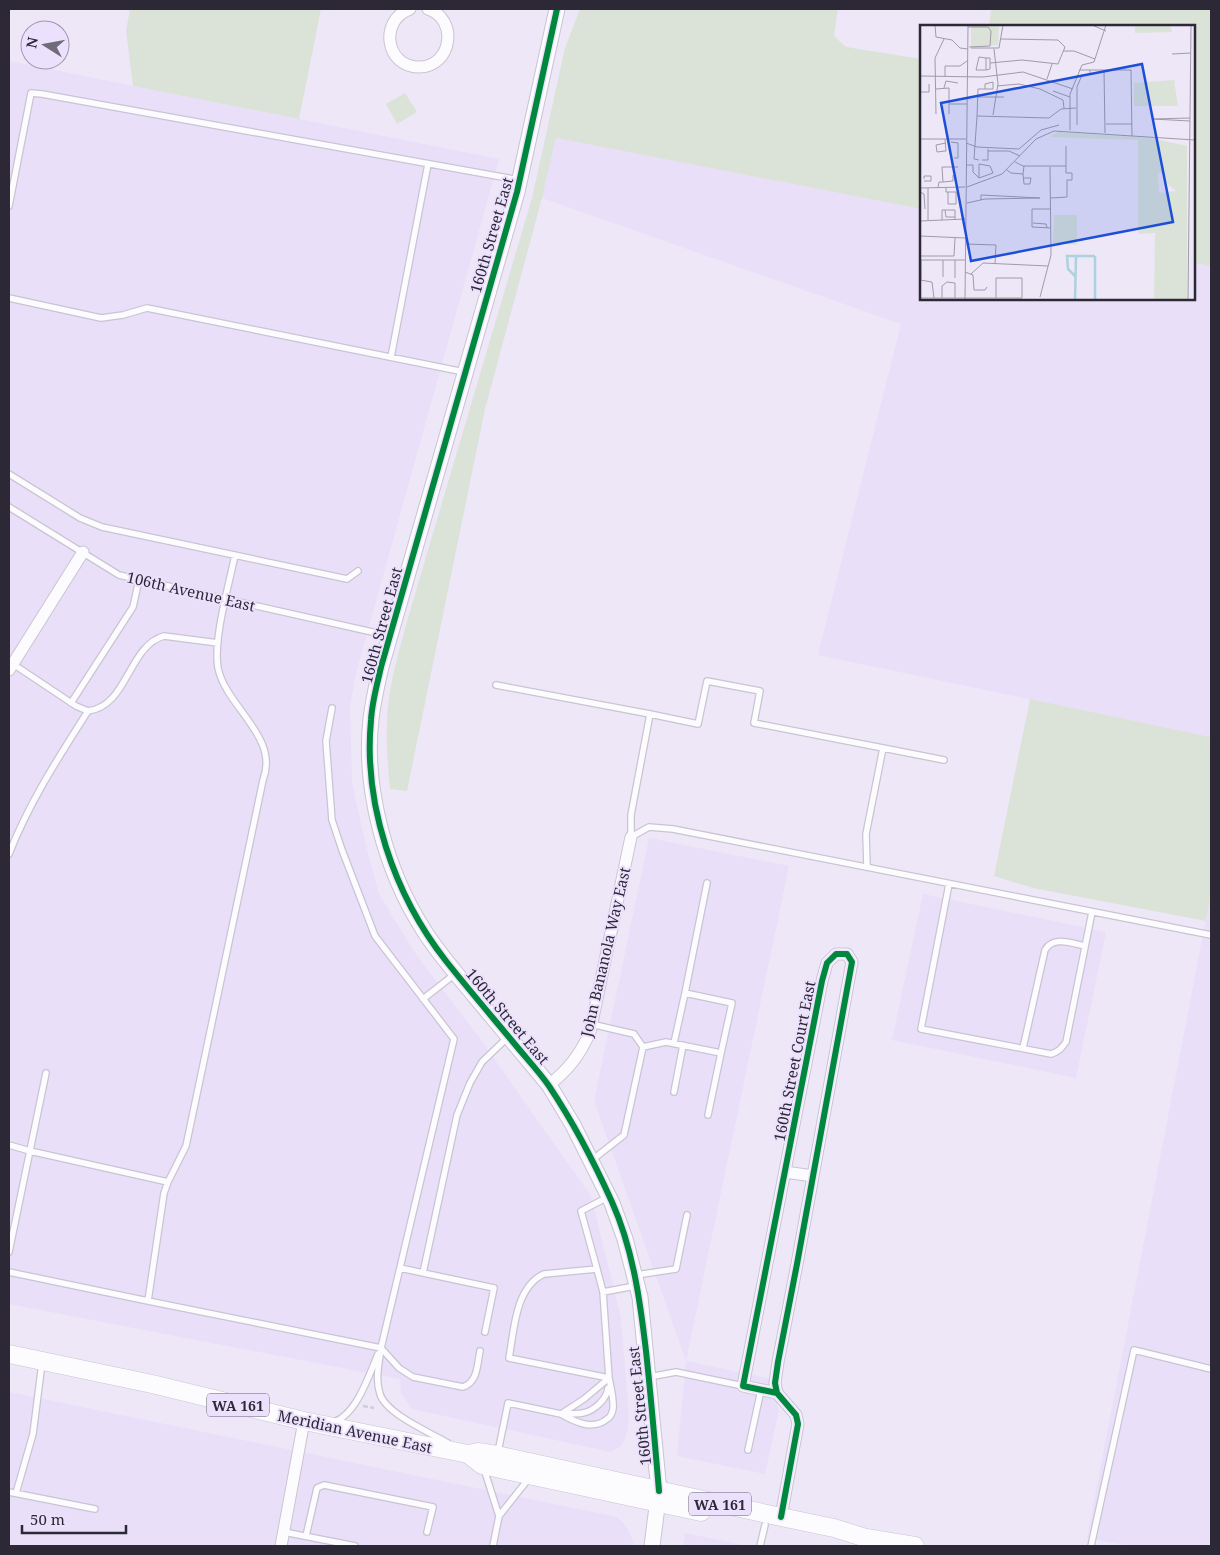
<svg xmlns="http://www.w3.org/2000/svg" width="1220" height="1555" font-family="'Noto Serif',serif">
  <style>
    .built { fill: #e9dff9 }
    .green { fill: #dbe3d8 }
    .lines { fill: none; stroke-linecap: round; stroke-linejoin: round }
    .lane-casing { stroke: #cac4d2; stroke-width: 8 }
    .street-casing { stroke: #cac4d2; stroke-width: 13 }
    .secondary-casing { stroke: #cac4d2; stroke-width: 17 }
    .primary-casing { stroke: #cac4d2; stroke-width: 19 }
    .path { stroke: #ceccd2; stroke-width: 2.5; stroke-dasharray: 5 2.5; stroke-linecap: butt }
    .lane { stroke: #fcfbfe; stroke-width: 5.5 }
    .street { stroke: #fcfbfe; stroke-width: 11 }
    .secondary { stroke: #fcfbfe; stroke-width: 15 }
    .primary { stroke: #fcfbfe; stroke-width: 18 }
    .cycleway-casing { stroke: #ece1fd; stroke-width: 9 }
    .cycleway { stroke: #00873e; stroke-width: 6 }
    .labels { text-anchor: middle; dominant-baseline: central; stroke-width: 4; stroke-linejoin: round; paint-order: stroke }
    .shield { fill: #ece1fd; stroke: #666071; stroke-width: 1 }
    .shield-label { font-size: 14px; font-weight: bold; fill: #2d2835 }
    .street-label { font-size: 15px; fill: #2d2835; stroke: #ece1fd }
    .inset-river { fill: none; stroke: #add2dd; stroke-width: 2.5 }
    .inset-road { fill: none; stroke: #a09ba9; stroke-width: 1 }
    .view { fill: #1d4ed8; fill-opacity: 0.15; stroke: #1d4ed8; stroke-width: 2.5 }
    .inset-edge { fill: none; stroke: #2d2835; stroke-width: 2.5 }
  </style>
  <rect width="100%" height="100%" fill="#ede7f7"/>
  <!-- built -->
  <path class="built" d="M9 61 499 159 356 673 350 706 352 783 366 846 379 894 417 956 478 1036 591 1196 621 1318 629 1417 626 1436 621 1446 611 1452 412 1409 401 1393 400 1379 9 1304Z
    M556 138 921 209V299H1194V263L1211 266V737L818 655 901 324 542 198Z
    M649 838 789 866 686 1361 768 1378 779 1410 765 1474 677 1456 686 1361 594 1101Z
    M1211 893V1546H1129L1087 1538Z
    M923 894 1106 932 1076 1078 892 1040Z
    M9 1392 617 1517 626 1526 634 1543 633 1546H9Z
    M685 1533 748 1546H683Z"/>
  <!-- green -->
  <path class="green" d="M130 9H321L299 119 133 86 126 31Z
    M580 9H838L834 36 846 47 921 59V209L556 138 542 198 485 409 407 791 390 789C387 759 385 728 389 697 393 671 401 644 408 618L532 198 565 48Z
    M991 9H1211V266L1194 263V26H989Z
    M405 93 417 112 397 124 386 104Z
    M1030 699 1211 737V893L1206 921 1033 888 994 876Z"/>
  <g class="lines">
    <!-- lane casing -->
    <g class="lane-casing">
      <path id="lane" d="M9 206 31 93 42 94 519 180
        M9 298 101 318 123 315 147 308 464 372
        M391 357 428 164
        M9 474 80 518 102 527 347 579 358 571
        M9 507 119 575 390 636
        M235 555C229 585 213 639 218 668 226 707 280 737 263 780L186 1146 168 1182 164 1193 148 1301 381 1348 399 1368 413 1377 463 1387C478 1382 477 1365 480 1351
        M13 664 76 706 88 711
        M496 685 650 714 631 815V837L649 827 673 829 1211 935
        M71 703 133 607 139 580
        M332 708 326 741 332 820 342 850 375 936 454 1039 381 1348C379 1363 375 1379 380 1394 386 1414 431 1433 448 1443
        M650 714 698 724 707 681 760 691 754 723 883 748 866 834 867 867
        M883 748 944 760
        M9 854C29 803 58 758 88 711 128 706 128 646 164 636L218 643
        M949 884 921 1029 1051 1054C1058 1052 1061 1049 1066 1042L1092 912
        M685 993 707 883
        M423 999 455 974
        M591 1024 634 1034 643 1047 624 1135 592 1160
        M643 1047 666 1042 721 1053 732 1003 685 993 674 1043
        M1023 1048 1045 950C1053 936 1071 943 1085 946
        M674 1092 683 1045
        M708 1115 721 1053
        M9 1145 30 1151 168 1182
        M9 1252 46 1073
        M400 1268 494 1288 485 1332
        M597 1269 581 1211 608 1197
        M9 1272 148 1301
        M423 1273 457 1115 470 1083 482 1062 507 1038
        M636 1275 676 1269 687 1215
        M603 1292 635 1286
        M649 1377 676 1372 743 1386
        M561 1414C575 1422 593 1431 607 1419 611 1417 612 1414 613 1409 614 1399 611 1388 609 1378
        M562 1414C569 1414 577 1414 583 1413 594 1411 607 1399 608 1388
        M334 1422C357 1414 369 1375 378 1354
        M748 1450 761 1390
        M498 1452 508 1403 561 1414 584 1399 609 1378 603 1292 597 1269 544 1274C515 1287 514 1331 509 1358L609 1378
        M484 1469 499 1516 530 1477
        M9 1492 95 1509
        M16 1493 33 1434 42 1363
        M284 1532 355 1546
        M306 1536 317 1488 324 1485 433 1507 427 1532
        M493 1546 499 1516
        M760 1546 765 1525
        M1091 1546 1134 1350 1211 1369"/>
    </g>
    <!-- street casing -->
    <g class="street-casing">
      <path id="street" d="M410 9C379 20 385 67 419 67 452 67 459 19 428 9
        M9 670 83 552
        M549 1085C568 1070 580 1055 590 1032L631 837
        M785 1172 813 1176
        M777 1393 743 1386 822 981 827 963 836 954H847L852 962 797 1264 778 1362 775 1383 777 1393 796 1415 798 1424 781 1517
        M281 1546 304 1421"/>
    </g>
    <!-- secondary casing -->
    <g class="secondary-casing">
      <path id="secondary" d="M557 9 517 192 381 667C377 684 373 702 371 719 363 788 386 871 423 929 437 952 456 973 474 995 499 1025 524 1055 549 1085L573 1125 612 1203 625 1239 640 1297 659 1491 652 1546"/>
    </g>
    <!-- primary casing -->
    <g class="primary-casing">
      <path id="primary" d="M9 1354 152 1384 304 1421 468 1454 478 1452 497 1455 781 1517 834 1528 866 1538 915 1546
        M468 1454 482 1465 701 1512"/>
    </g>
    <!-- path -->
    <path class="path" d="M363 1406 374 1408"/>
    <!-- lane -->
    <use href="#lane" class="lane"/>
    <!-- street -->
    <use href="#street" class="street"/>
    <!-- secondary -->
    <use href="#secondary" class="secondary"/>
    <!-- primary -->
    <use href="#primary" class="primary"/>
    <!-- cycleway casing -->
    <g class="cycleway-casing">
      <path id="cycleway" d="M557 9 517 192 381 667C377 685 372 702 371 720 363 804 394 895 446 961 469 990 494 1019 518 1048 528 1060 540 1073 549 1086 573 1122 594 1162 612 1202 633 1249 640 1300 646 1351 651 1397 655 1444 659 1491
        M777 1393 743 1386 822 981 827 963 836 954H847L852 962 797 1264 778 1362 775 1383 777 1393 796 1415 798 1424 781 1517"/>
    </g>
    <!-- cycleway -->
    <use href="#cycleway" class="cycleway"/>
  </g>
  <g class="labels">
    <!-- shield labels -->
    <g class="shield">
      <rect x="207" y="1393.5" width="62" height="23" rx="4"/>
      <rect x="689" y="1492.5" width="62" height="23" rx="4"/>
    </g>
    <g class="shield-label">
      <text x="238" y="1405">WA 161</text>
      <text x="720" y="1504">WA 161</text>
    </g>
    <!-- street labels -->
    <g class="street-label">
      <text transform="translate(491 235) rotate(-74)">160th Street East</text>
      <text transform="translate(191 591) rotate(13)">106th Avenue East</text>
      <text transform="translate(381 625) rotate(-75)">160th Street East</text>
      <text transform="translate(605 952) rotate(-77)">John Bananola Way East</text>
      <text transform="translate(508 1016) rotate(50)">160th Street East</text>
      <text transform="translate(794 1061) rotate(-79)">160th Street Court East</text>
      <text transform="translate(639 1406) rotate(-96)">160th Street East</text>
      <text transform="translate(355 1431) rotate(12)">Meridian Avenue East</text>
    </g>
  </g>
  <!-- overview -->
  <g transform="translate(920 25)">
    <rect width="275" height="275" fill="#ede7f7"/>
    <path d="M51 0H79L78 20 51 22ZM215 0H250L252 7 215 8ZM254 55 258 81H214V58ZM138 107 230 113 267 121V275H234L235 208 218 209V115L130 112ZM238 148H244L245 157 256 166 239 168ZM134 190H157V220L133 218Z" fill="#dbe3d8" fill-rule="evenodd"/>
    <path class="inset-river" d="M156 252 148 244 147 231H156M155 275 156 231H175M175 275V231"/>
    <path class="inset-road" d="M15 0 16 12 32 15 40 23 48 24M172 0 186 6M48 2H68L71 6 70 21 49 22M51 23H79L83 0M143 26H154L175 34M252 29 271 28M70 38 102 35 138 39 145 22 138 15 81 14M66 45H56L59 32 66 33H70V44L66 45V33M159 45H211L212 111M184 45 185 108M0 51 63 52 103 47 153 64M25 51V41H40L47 36M127 54 132 39M77 61 99 59 120 64 143 75 144 83M24 63 26 56 38 58M16 64 29 63V89M133 66 150 72M0 67H9V59M57 72H84M29 79H47M16 89 15 33 24 14M73 90 78 59 74 24M57 91 58 64H73V57L65 59V64M270 96 232 94 270 93M186 99H212M157 100V62L162 50 170 49V45M150 105V69L162 40 174 37 186 0M0 114H46M25 114 26 126H25L17 127 16 120 26 118M31 117 38 118V133H34M46 118 57 122 99 124 121 105 139 100M68 126H89L100 131M59 135 54 134 57 91 129 93 141 84 156 83M62 135H68V124M95 137 103 141H146V121M46 140H53V147L59 153 73 148 70 141 59 139V153M87 145 91 148 103 149 104 141M103 149 104 159H110L111 153H104M4 154V151H11V156H4M23 157 33 156V150M47 162 82 149 116 114 134 106 275 115M0 163 45 162M18 163 19 157H23L22 142H38M26 163V167H36V179H28V167M0 167 4 169 5 184M131 173 147 172V155H152V148H146V141M47 178 65 174 120 173 61 170V175M25 185 26 192H35M8 195V163M22 195V185H35V195M0 196 45 194M113 198 126 199 127 203M131 203 112 202V184H131M0 211 45 213M46 219 76 220 75 238M0 231H34L35 213M0 235H45M23 235V252M45 247 53 250 54 265H65L67 262M51 249 63 238 128 241M35 253V235M0 255 12 257 14 273M1 255V235M120 272 131 230 130 142M0 273H102V253H76V273M22 273V261L27 257 35 258V273M45 275 48 0M268 275 271 0"/>
    <path class="view" d="M222 39 253 197 51 236 21 78Z"/>
    <rect width="275" height="275" class="inset-edge"/>
  </g>
  <!-- border -->
  <rect width="1220" height="1555" fill="none" stroke="#2d2835" stroke-width="20"/>
  <!-- north arrow -->
  <g transform="translate(45 45) rotate(281)"><circle r="24" fill="#ece1fd" stroke="#a097ad"/>
  <path d="M0-4L9 19L0 12L-9 19Z" fill="#706b79"/>
  <text y="-8" font-size="14" font-weight="bold" text-anchor="middle" fill="#2d2835">N</text>
  </g>
  <!-- scale -->
  <path d="M22 1525v8h104v-8" fill="none" stroke="#2d2835" stroke-width="2.5"/>
  <text x="30" y="1525" font-size="15" fill="#2d2835" stroke="#ece1fd" stroke-width="4" paint-order="stroke">50 m</text>
</svg>
